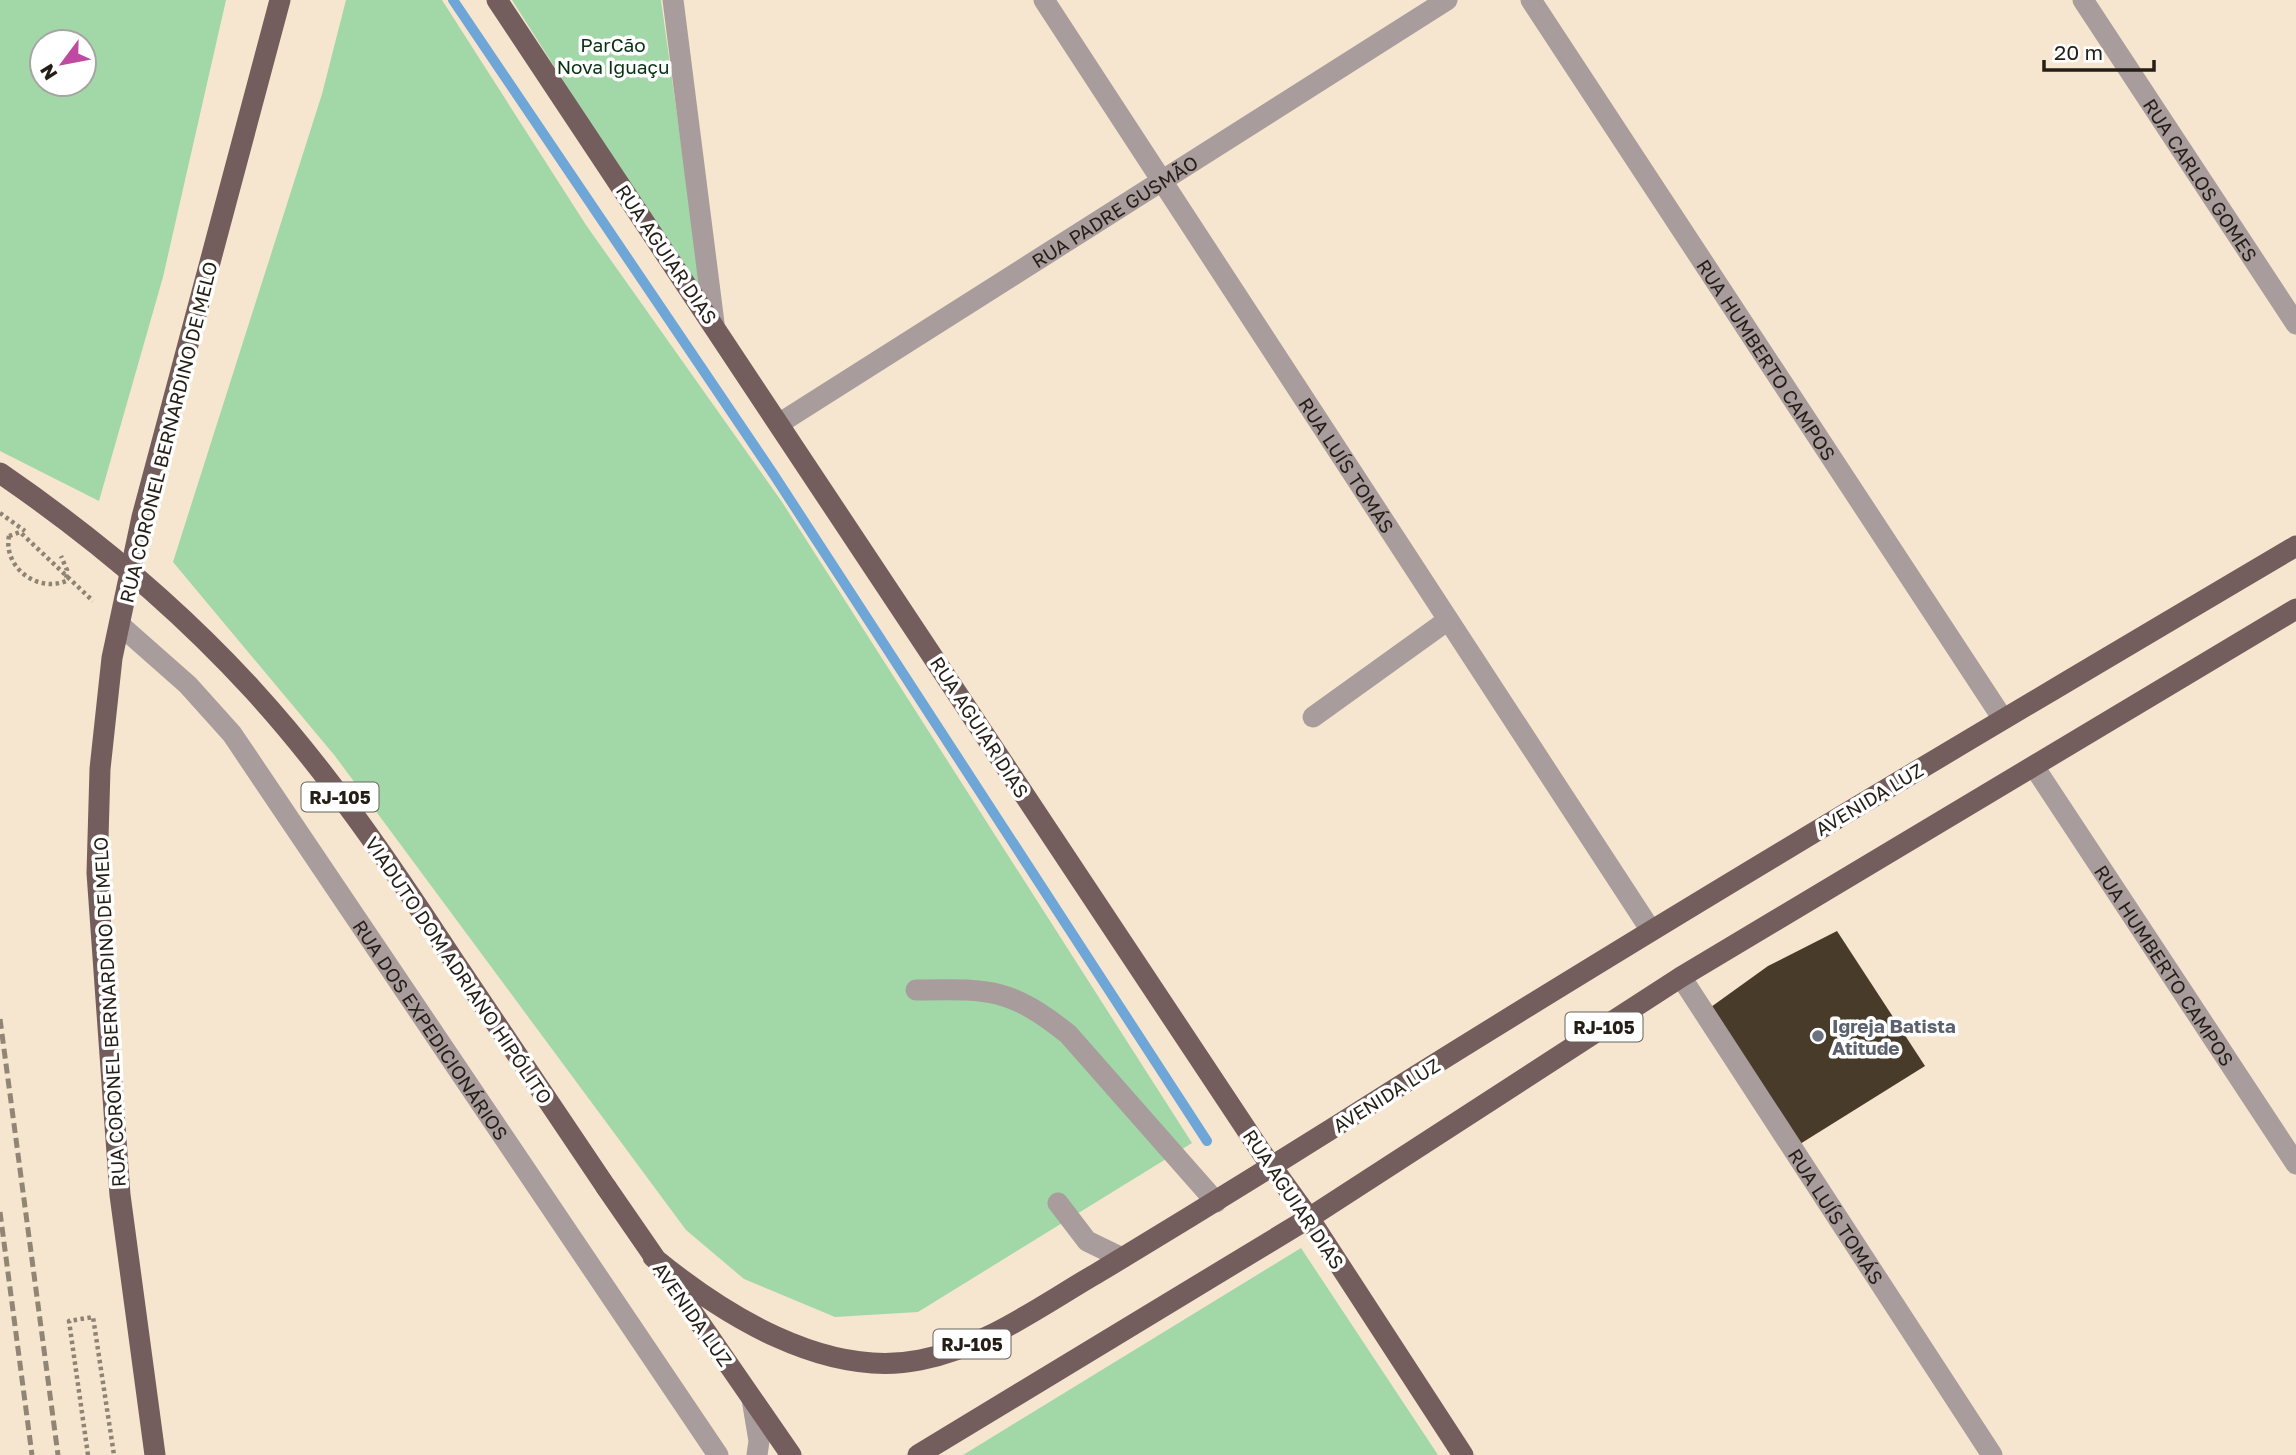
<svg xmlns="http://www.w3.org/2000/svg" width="2296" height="1455" font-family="'Golos Text',sans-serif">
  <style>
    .green { fill: #a2d7a7; fill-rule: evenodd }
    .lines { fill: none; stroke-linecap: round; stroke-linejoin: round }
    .stream { stroke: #6da6d7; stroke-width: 10 }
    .building { fill: #483b29 }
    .path { stroke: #8e8374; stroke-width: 4.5; stroke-dasharray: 3.5 3.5; stroke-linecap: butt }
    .minor { stroke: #a99c9c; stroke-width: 21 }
    .major { stroke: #745d5d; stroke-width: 21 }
    .rail { stroke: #918676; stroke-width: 5; stroke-dasharray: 10 5; stroke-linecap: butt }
    .path-bridge { stroke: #8e8374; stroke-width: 4.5; stroke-dasharray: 3.5 3.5; stroke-linecap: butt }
    .major-bridge { stroke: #745d5d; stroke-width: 21 }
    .worship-dot { fill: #6b7280; stroke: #fff; stroke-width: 2.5 }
    .labels { text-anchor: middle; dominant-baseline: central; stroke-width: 7; stroke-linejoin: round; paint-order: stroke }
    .shield { fill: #fff; stroke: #66625c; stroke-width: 2 }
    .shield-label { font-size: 18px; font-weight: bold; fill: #241e16 }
    .park-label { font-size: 19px; fill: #073211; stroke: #fff }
    .street-label { font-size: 19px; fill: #241e16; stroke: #fff }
    .worship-label { font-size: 19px; font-weight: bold; fill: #5b616d; stroke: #fff; text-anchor: start }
  </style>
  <rect width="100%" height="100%" fill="#f6e6cf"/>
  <!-- green -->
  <path class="green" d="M0 0H226L163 277 99 501 0 451ZM42 42H84V84H42Z
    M346 0H442L586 225 782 502 1192 1143 918 1312 835 1317 744 1279 686 1230 335 756 173 562 322 94Z
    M512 0H661L703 301Z
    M1301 1248 1438 1455H963Z"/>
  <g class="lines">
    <!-- stream -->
    <path class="stream" d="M453 0 774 475 1207 1141"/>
  </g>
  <!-- building -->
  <path class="building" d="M1837 931 1925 1066 1800 1144 1711 1007 1768 966Z"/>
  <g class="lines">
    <!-- path -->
    <path class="path" d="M9 536 20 532 93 601
      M88 1455 69 1321 93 1317 114 1455"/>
    <!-- minor -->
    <g class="minor">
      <path d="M673 0 714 323"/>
      <path id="s1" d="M1044 0 1650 929"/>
      <path id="s2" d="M1531 0 2003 719"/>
      <path id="s3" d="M2083 0 2296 324"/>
      <path id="s4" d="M780 423 1447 0"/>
      <path id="s5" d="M120 625 188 685 232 734 718 1455"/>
      <path d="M1313 717 1448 620"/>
      <path id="s6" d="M2035 768 2296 1164"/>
      <path id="s7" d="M1681 977 1992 1455"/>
      <path d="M916 990C989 989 1009 987 1068 1034L1216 1202"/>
      <path d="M1058 1203 1087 1241 1122 1258"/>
      <path d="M752 1399 759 1441 757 1455"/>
    </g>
    <!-- major -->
    <path class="major" d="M497 0 1262 1153 1309 1218 1463 1455
      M606 1187 791 1455
      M653 1257C722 1314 825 1379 920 1360 986 1347 1042 1305 1099 1272 1197 1213 1294 1153 1390 1092 1689 905 1993 725 2296 546
      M155 1455 120 1195 97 873 100 769 112 658 142 517 280 0
      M918 1455 1309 1218 1681 977 2296 609"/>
    <!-- rail -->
    <path class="rail" d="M0 1019 58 1455
      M0 1212 32 1455"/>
    <!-- path-bridge -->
    <path class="path-bridge" d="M0 513 25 531
      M9 536C3 567 37 593 66 581L67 570 61 556"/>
    <!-- major-bridge -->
    <path class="major-bridge" d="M0 473C92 536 178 608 253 690 328 772 391 865 452 958 503 1034 555 1110 606 1187"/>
  </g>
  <!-- markers -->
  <circle class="worship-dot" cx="1818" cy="1036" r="7"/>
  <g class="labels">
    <!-- shield labels -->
    <g class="shield">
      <rect x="301.5" y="782.5" width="77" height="29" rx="5"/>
      <rect x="1565.5" y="1012.5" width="77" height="29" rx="5"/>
      <rect x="933.5" y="1329.5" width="77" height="29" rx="5"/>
    </g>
    <g class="shield-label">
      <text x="340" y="797">RJ-105</text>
      <text x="1604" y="1027">RJ-105</text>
      <text x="972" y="1344">RJ-105</text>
    </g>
    <!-- park labels -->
    <g class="park-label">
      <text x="613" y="44">ParCão<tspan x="613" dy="22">Nova Iguaçu</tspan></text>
    </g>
    <!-- street labels -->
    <g class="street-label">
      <text stroke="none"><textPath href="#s3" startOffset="215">RUA CARLOS GOMES</textPath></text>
      <text stroke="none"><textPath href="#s4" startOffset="396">RUA PADRE GUSMÃO</textPath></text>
      <text transform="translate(667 254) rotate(56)">RUA AGUIAR DIAS</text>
      <text stroke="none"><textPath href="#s2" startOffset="430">RUA HUMBERTO CAMPOS</textPath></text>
      <text transform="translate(168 432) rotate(-76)">RUA CORONEL BERNARDINO DE MELO</text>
      <text stroke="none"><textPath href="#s1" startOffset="555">RUA LUÍS TOMÁS</textPath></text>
      <text transform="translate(980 727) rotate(57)">RUA AGUIAR DIAS</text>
      <text transform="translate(1869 799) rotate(-31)">AVENIDA LUZ</text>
      <text stroke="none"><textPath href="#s6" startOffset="236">RUA HUMBERTO CAMPOS</textPath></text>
      <text transform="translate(459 970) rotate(56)">VIADUTO DOM ADRIANO HIPÓLITO</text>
      <text transform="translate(109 1012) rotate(-93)">RUA CORONEL BERNARDINO DE MELO</text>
      <text stroke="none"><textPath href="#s5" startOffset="513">RUA DOS EXPEDICIONÁRIOS</textPath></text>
      <text transform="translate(1386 1095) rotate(-32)">AVENIDA LUZ</text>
      <text transform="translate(1294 1199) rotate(56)">RUA AGUIAR DIAS</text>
      <text stroke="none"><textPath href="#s7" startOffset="285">RUA LUÍS TOMÁS</textPath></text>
      <text transform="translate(693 1314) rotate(55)">AVENIDA LUZ</text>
    </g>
    <!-- worship labels -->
    <g class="worship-label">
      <text x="1832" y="1025">Igreja Batista<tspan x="1832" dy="22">Atitude</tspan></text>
    </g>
  </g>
  <!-- north arrow -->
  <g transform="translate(63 63) rotate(238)"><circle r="33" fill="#ffffff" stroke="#a7a5a2" stroke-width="2"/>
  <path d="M0-5L12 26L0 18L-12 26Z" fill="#bf4aa1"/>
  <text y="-10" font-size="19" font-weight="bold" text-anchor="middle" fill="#241e16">N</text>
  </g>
  <!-- scale -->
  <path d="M2044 60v10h110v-10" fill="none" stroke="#241e16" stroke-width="3.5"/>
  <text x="2054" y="60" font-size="21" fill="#241e16" stroke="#ffffff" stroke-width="5" paint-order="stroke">20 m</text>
</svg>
